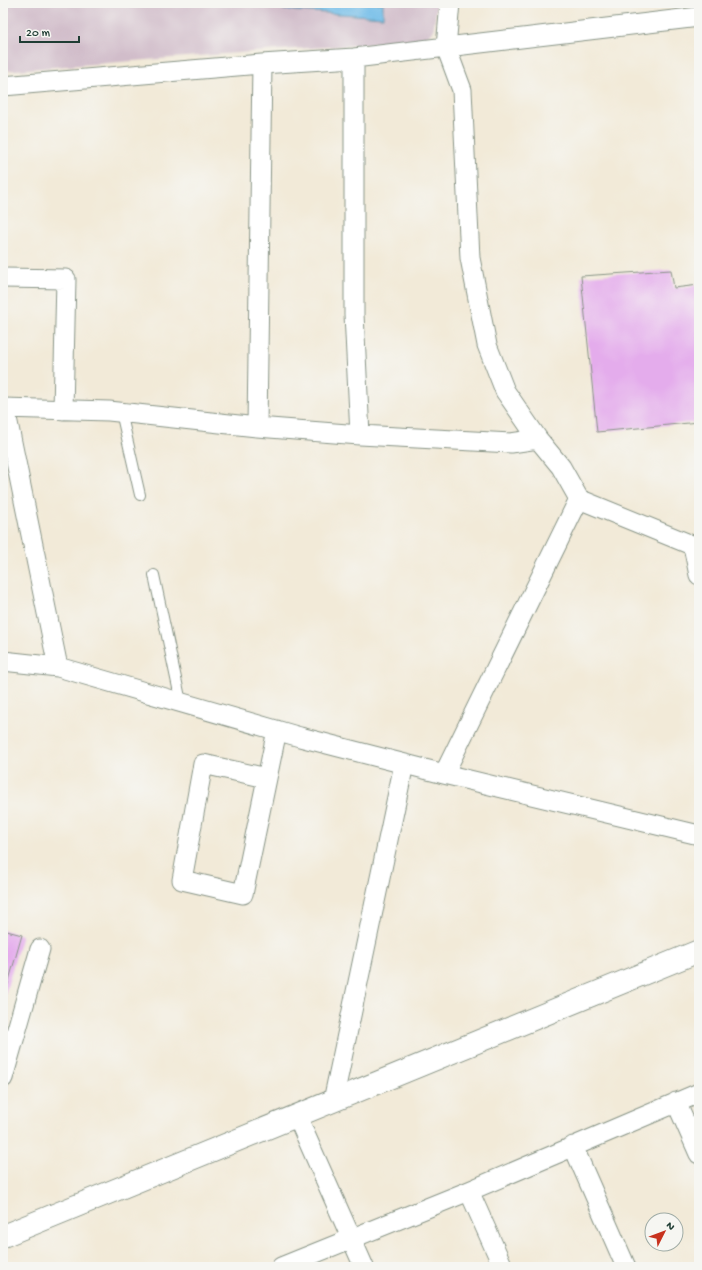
<svg xmlns="http://www.w3.org/2000/svg" width="702" height="1270" font-family="'Gochi Hand',sans-serif">
  <style>
    .industrial { fill: #d1bdca }
    .water { fill: #6ebbe8; stroke: #467c8e }
    .building { fill: #e4acec }
    .lines { fill: none; stroke-linecap: round; stroke-linejoin: round }
    .service-casing { stroke: #889486; stroke-width: 12 }
    .minor-casing { stroke: #889486; stroke-width: 21 }
    .tertiary-casing { stroke: #889486; stroke-width: 24 }
    .service { stroke: #fff; stroke-width: 10 }
    .minor { stroke: #fff; stroke-width: 19 }
    .tertiary { stroke: #fff; stroke-width: 22 }
  </style>
  <rect width="100%" height="100%" fill="#f6f6f2"/>
  <filter id="ink" filterUnits="userSpaceOnUse"><feTurbulence type="fractalNoise" baseFrequency=".025" numOctaves="2"/><feDisplacementMap in="SourceGraphic" scale="8" xChannelSelector="R" yChannelSelector="G"/><feConvolveMatrix kernelMatrix="1 2 1 2 8 2 1 2 1" color-interpolation-filters="sRGB"/></filter>
  <filter id="wash" filterUnits="userSpaceOnUse"><feTurbulence type="fractalNoise" baseFrequency=".012" numOctaves="4" result="noise"/><feDisplacementMap in="SourceGraphic" scale="16" xChannelSelector="R" yChannelSelector="G"/><feGaussianBlur stdDeviation="0.9" result="paint"/><feColorMatrix in="noise" values="0 0 0 0 0 0 0 0 0 0 0 0 0 0 0 0 0 1.4 0 .05"/><feComposite in="paint" operator="in"/></filter>
  <g filter="url(#wash)">
    <rect width="100%" height="100%" fill="#f2ead8"/>
    <!-- industrial -->
    <path class="industrial" d="M3 3H437L433 32 422 41 278 50 3 71Z"/>
    <!-- water -->
    <path class="water" d="M273 3H383V17L284 10Z"/>
    <g id="blocks">
      <!-- building -->
      <path class="building" d="M671 270 674 288 699 285V422L597 432 581 276Z
        M3 930 22 935 3 1001Z"/>
    </g>
  </g>
  <g filter="url(#ink)">
    <use href="#blocks" fill-opacity="0" stroke="#889486" stroke-width="1"/>
    <g class="lines">
      <!-- service casing -->
      <g class="service-casing">
        <path id="service" d="M121 412 140 495
          M154 575 181 702"/>
      </g>
      <!-- minor casing -->
      <g class="minor-casing">
        <path id="minor" d="M450 3 446 47 462 90 470 258 487 345 505 391 538 439 561 467 579 499 699 548
          M354 58V314L360 435
          M3 86 262 64 354 58 699 17
          M3 278 66 279 63 410
          M3 408 109 411 257 427 360 435 511 443 538 439
          M5 408 58 667
          M257 427 262 64
          M693 546 699 575
          M3 661 58 667 300 737 444 774 699 835
          M444 774 579 499
          M267 778 203 764 182 880 243 894 277 730
          M3 1078 40 949
          M333 1101 404 764
          M676 1102 699 1154
          M297 1116 364 1267
          M573 1146 626 1267
          M469 1191 503 1267
          M281 1267 469 1191 699 1093"/>
      </g>
      <!-- tertiary casing -->
      <g class="tertiary-casing">
        <path id="tertiary" d="M3 1236 699 951"/>
      </g>
      <!-- service -->
      <use href="#service" class="service"/>
      <!-- minor -->
      <use href="#minor" class="minor"/>
      <!-- tertiary -->
      <use href="#tertiary" class="tertiary"/>
    </g>
  </g>
  <!-- margin -->
  <rect width="702" height="1270" fill="none" stroke="#f6f6f2" stroke-width="16"/>
  <!-- north arrow -->
  <g transform="translate(664 1232) rotate(48)"><circle r="19" fill="#f6f6f2" stroke="#a0aca6"/>
  <path d="M0-3L7 15L0 10L-7 15Z" fill="#c8321e"/>
  <text y="-6" font-size="11" font-weight="bold" text-anchor="middle" fill="#1f3d34">N</text>
  </g>
  <!-- scale -->
  <path d="M20 36v6h59v-6" fill="none" stroke="#1f3d34" stroke-width="2"/>
  <text x="26" y="36" font-size="12" fill="#1f3d34" stroke="#f6f6f2" stroke-width="3" paint-order="stroke">20 m</text>
</svg>
